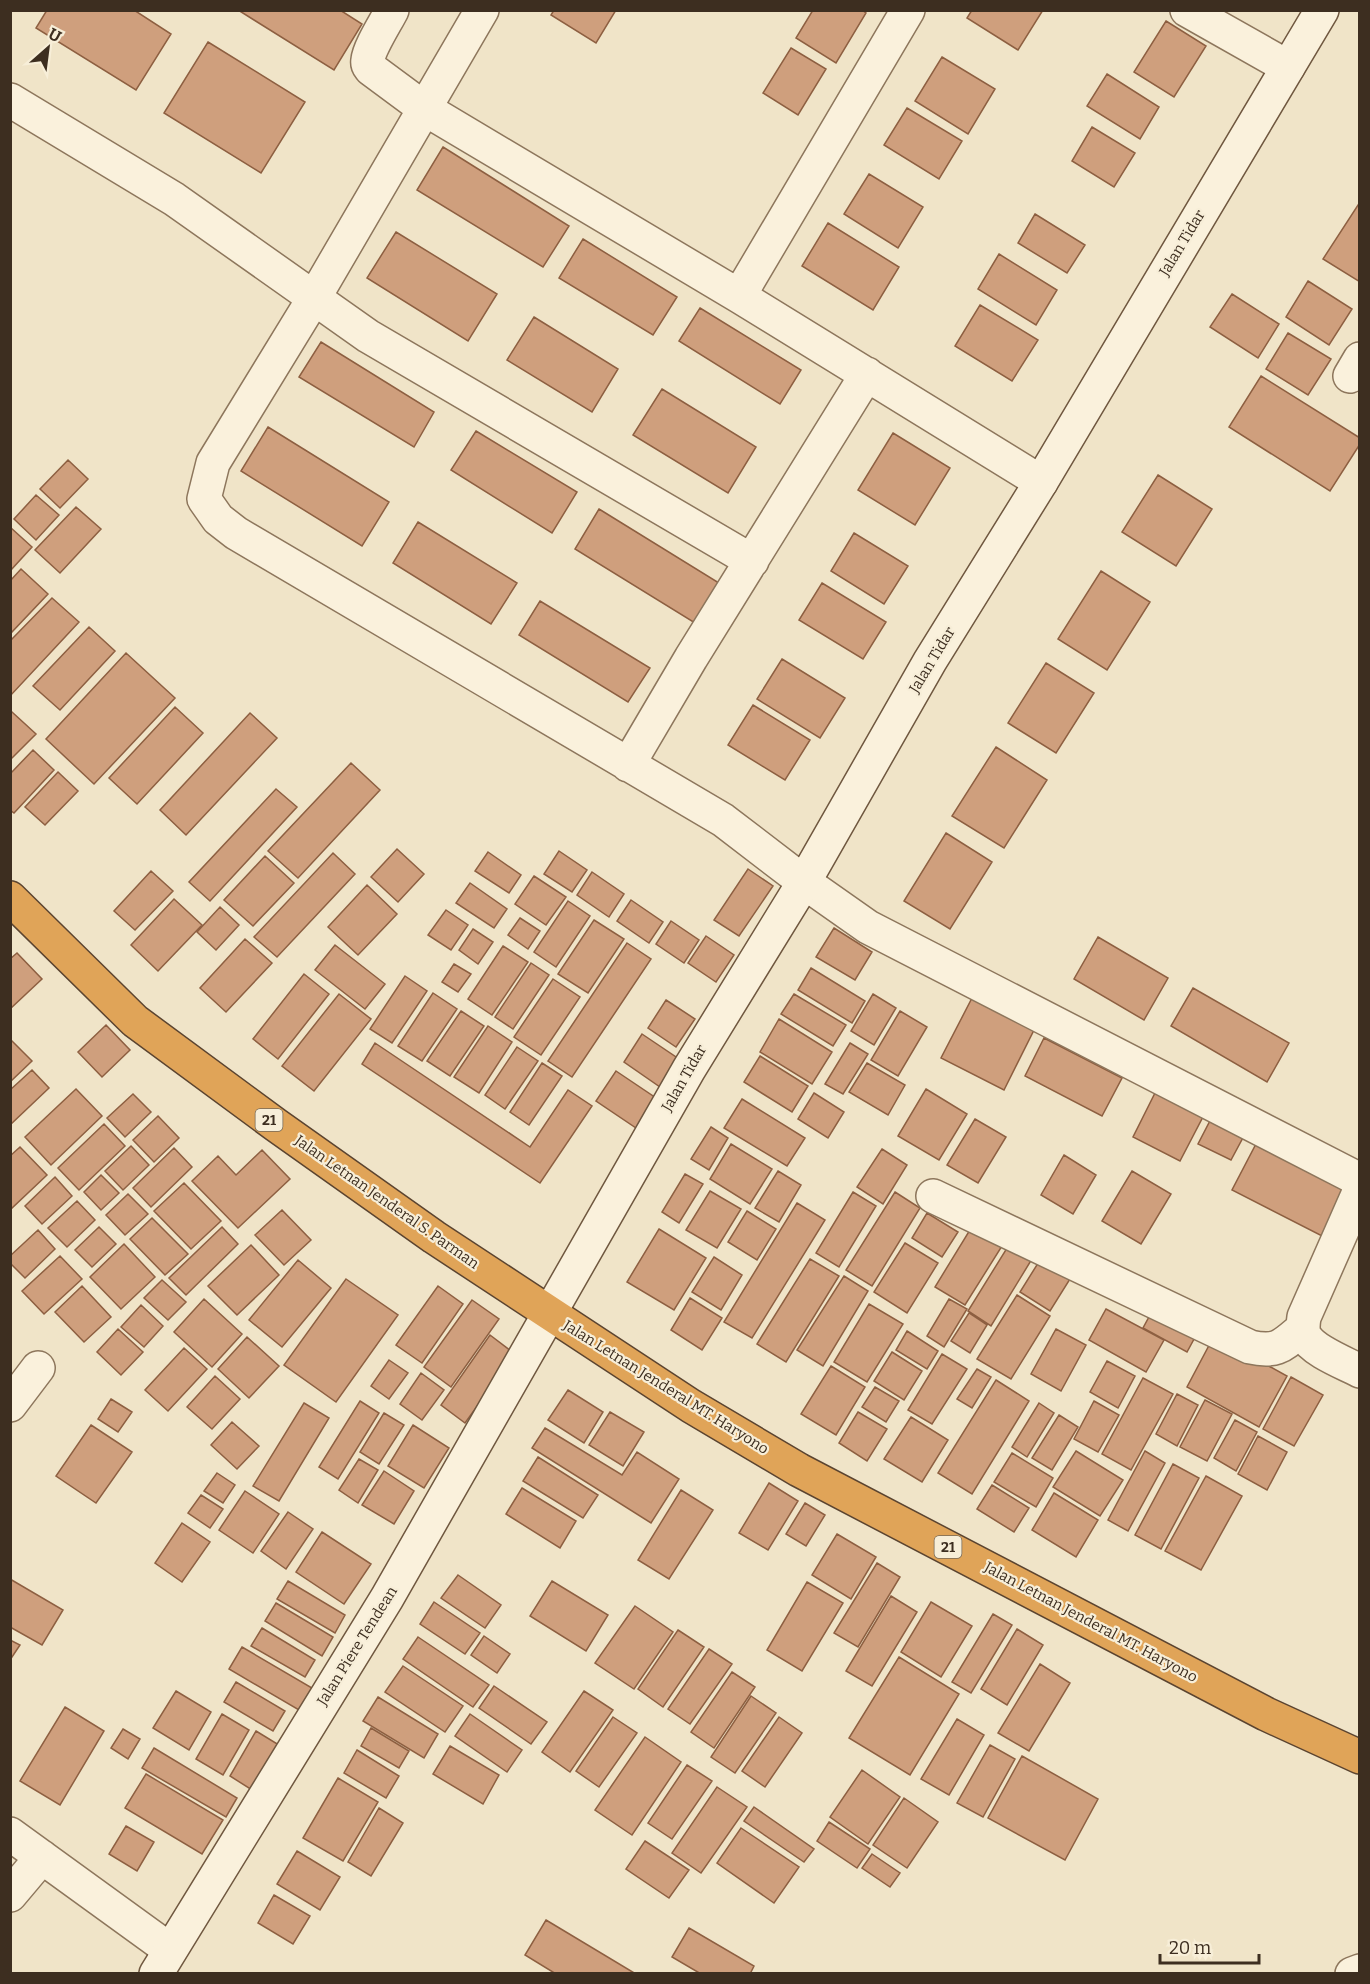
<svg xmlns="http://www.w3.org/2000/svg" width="1370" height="1984" font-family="Bitter,serif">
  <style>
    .building { fill: #cf9f7d; stroke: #8d5f41; stroke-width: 1.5 }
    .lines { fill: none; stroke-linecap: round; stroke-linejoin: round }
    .street-casing { stroke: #8d765c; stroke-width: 36 }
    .secondary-casing { stroke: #6f573f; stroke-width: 36 }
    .highway-casing { stroke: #5b4430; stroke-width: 36 }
    .street { stroke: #faf1dc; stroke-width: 33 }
    .secondary { stroke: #faf1dc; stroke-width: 33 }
    .highway { stroke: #e0a458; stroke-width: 33 }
    .labels { text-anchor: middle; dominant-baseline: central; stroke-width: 4.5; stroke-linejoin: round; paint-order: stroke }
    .shield { fill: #f7eed8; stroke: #756857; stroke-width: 1.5 }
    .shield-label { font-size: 14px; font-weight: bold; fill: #3d2e20 }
    .street-label { font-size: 15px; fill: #3d2e20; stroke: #f7eed8 }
  </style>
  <rect width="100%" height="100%" fill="#f0e4c8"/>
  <!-- building -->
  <path class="building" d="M47 10H134L171 34 136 90 36 28Z
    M238 10H340L362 24 334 70Z
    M554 10H616L596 43 551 15Z
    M813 10H862L866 13 836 63 796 38Z
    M972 10H1043L1018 50 967 18Z
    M1166 21 1206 46 1174 97 1134 72Z
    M208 42 305 102 261 173 164 113Z
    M791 48 826 69 798 115 763 93Z
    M942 57 995 89 968 134 915 101Z
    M1107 74 1159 107 1140 139 1087 106Z
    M907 108 962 141 939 179 884 145Z
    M1092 127 1135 153 1114 187 1072 161Z
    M443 147 569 226 543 267 417 190Z
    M869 174 923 207 898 248 844 214Z
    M1360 202V282L1323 259Z
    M1035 214 1085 245 1067 273 1018 243Z
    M828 223 899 267 873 310 802 266Z
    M396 232 497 294 468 341 367 278Z
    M583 239 677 297 653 335 559 278Z
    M999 254 1057 290 1036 325 978 289Z
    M1308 281 1352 309 1329 345 1286 317Z
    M1232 294 1279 324 1258 358 1210 327Z
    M980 305 1038 340 1012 381 955 346Z
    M700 308 801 370 780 404 679 341Z
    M534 317 618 369 592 412 507 360Z
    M1288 333 1331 359 1308 395 1266 369Z
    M321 342 434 412 414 447 299 377Z
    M1261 376 1360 438V444L1330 491 1229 427Z
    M662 389 756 447 728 493 633 435Z
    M268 427 389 502 362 546 241 471Z
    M476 431 577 492 552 533 451 470Z
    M893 433 950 468 915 525 858 490Z
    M68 460 88 479 60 508 40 489Z
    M1158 475 1212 509 1176 566 1122 532Z
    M36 495 59 515 36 540 14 519Z
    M76 507 101 529 60 573 35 550Z
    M599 509 719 583 695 623 575 549Z
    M418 522 517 583 491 624 393 563Z
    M10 527 32 547 10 571Z
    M854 533 908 566 884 604 831 571Z
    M21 569 48 594 10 634V581Z
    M1101 571 1150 602 1107 670 1058 639Z
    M822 583 886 622 863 659 799 620Z
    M52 598 79 622 11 695 10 641Z
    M540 601 650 668 628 702 519 635Z
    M89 627 115 651 60 710 33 686Z
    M126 653 175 698 94 784 46 739Z
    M782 659 845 698 820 738 757 699Z
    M1046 663 1094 693 1056 753 1008 723Z
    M753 705 810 740 785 780 728 745Z
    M175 707 203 733 137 804 109 778Z
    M12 712 36 734 10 760V714Z
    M250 713 277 738 186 835 160 810Z
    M996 747 1047 780 1004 848 952 816Z
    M33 750 54 770 14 813 10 810V774Z
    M351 763 380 790 298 878 268 851Z
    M58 772 78 791 45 825 25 807Z
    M276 789 297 807 210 901 189 882Z
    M946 833 992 862 950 929 904 901Z
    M397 849 424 874 398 902 371 877Z
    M559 851 587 870 572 892 544 874Z
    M488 852 521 875 509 893 475 871Z
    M333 853 355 874 277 957 254 937Z
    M265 856 294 883 253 926 224 900Z
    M748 869 773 886 739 936 714 920Z
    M151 871 173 891 135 930 114 911Z
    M592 872 624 894 609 917 577 895Z
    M534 876 566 897 546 925 515 904Z
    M470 883 507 909 494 928 456 903Z
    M367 885 397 914 358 955 328 927Z
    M174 899 202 925 158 971 131 945Z
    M631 900 663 922 649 943 617 921Z
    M568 901 590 916 556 967 534 952Z
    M220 907 239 925 216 950 197 932Z
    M446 910 468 925 451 950 428 935Z
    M520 918 540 931 528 949 508 935Z
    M594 920 624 939 588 993 558 974Z
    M671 921 699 940 684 963 656 944Z
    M834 928 872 952 855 980 816 957Z
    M473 929 493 942 478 964 459 950Z
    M706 936 734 955 716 982 688 963Z
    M1098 937 1168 978 1144 1020 1074 979Z
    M245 939 272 963 226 1012 200 988Z
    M627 943 651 959 572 1077 548 1061Z
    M335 945 385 984 365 1009 315 970Z
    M503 946 528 962 492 1015 468 999Z
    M17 953 42 979 10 1009V959Z
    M531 963 549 975 513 1029 495 1017Z
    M454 964 471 974 458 992 442 982Z
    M811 968 865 1001 852 1023 798 990Z
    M304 974 329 994 278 1059 253 1039Z
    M405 976 427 991 392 1043 370 1029Z
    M553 979 580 997 541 1055 514 1037Z
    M1193 988 1289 1043 1267 1082 1171 1026Z
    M433 993 457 1009 422 1061 398 1046Z
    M339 994 371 1019 314 1091 282 1066Z
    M794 994 846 1025 833 1046 781 1014Z
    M873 994 896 1008 874 1045 851 1031Z
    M972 998 1034 1030 1004 1090 941 1058Z
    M666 1000 695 1019 676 1047 648 1028Z
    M461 1011 484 1026 450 1076 427 1061Z
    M900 1011 927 1027 898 1076 871 1060Z
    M779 1019 832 1052 812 1084 760 1052Z
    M106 1025 130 1050 102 1077 78 1052Z
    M488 1026 512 1042 479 1093 454 1077Z
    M642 1034 679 1059 660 1087 624 1062Z
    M1044 1038 1122 1078 1102 1116 1025 1076Z
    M10 1039 32 1061 10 1082Z
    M375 1043 530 1147 568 1090 592 1106 540 1183 362 1064Z
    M850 1043 868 1054 843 1094 825 1084Z
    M517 1047 538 1061 505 1109 485 1095Z
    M760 1056 808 1086 792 1112 744 1082Z
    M542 1063 562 1076 529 1125 510 1112Z
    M867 1063 905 1085 888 1115 849 1092Z
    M32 1070 49 1088 10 1125V1090Z
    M616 1071 659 1100 639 1130 596 1101Z
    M1158 1087 1206 1111 1180 1161 1133 1137Z
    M76 1089 102 1116 51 1165 25 1137Z
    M926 1089 967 1114 939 1160 898 1136Z
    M814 1093 844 1112 828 1138 798 1119Z
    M133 1094 151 1112 125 1137 107 1118Z
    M742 1099 805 1138 787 1166 724 1128Z
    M1213 1115 1246 1132 1231 1160 1198 1144Z
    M158 1116 179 1138 154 1162 133 1140Z
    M975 1119 1006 1137 978 1183 947 1165Z
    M104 1124 125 1146 79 1190 58 1168Z
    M711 1127 728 1138 709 1170 691 1159Z
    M1257 1142 1351 1190 1326 1238 1232 1190Z
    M731 1144 772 1169 750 1204 710 1179Z
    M131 1146 149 1165 123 1190 105 1171Z
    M20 1147 47 1175 12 1208 10 1207V1156Z
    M174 1148 192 1167 151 1207 133 1188Z
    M882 1149 907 1165 883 1204 857 1187Z
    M262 1150 290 1179 238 1228 192 1181 218 1156 236 1175Z
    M1064 1155 1096 1175 1073 1214 1041 1195Z
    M778 1171 801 1185 779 1222 755 1208Z
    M1132 1171 1171 1194 1141 1244 1102 1221Z
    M685 1174 703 1184 679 1223 662 1212Z
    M101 1175 119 1193 101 1210 84 1192Z
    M55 1177 72 1196 42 1224 25 1206Z
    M184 1183 221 1221 191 1249 154 1211Z
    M710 1191 741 1209 717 1248 686 1230Z
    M853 1192 876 1206 839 1267 816 1253Z
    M895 1192 920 1208 872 1286 846 1270Z
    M128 1194 148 1214 125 1235 106 1215Z
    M77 1201 95 1220 67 1247 48 1228Z
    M797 1203 825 1220 752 1338 724 1322Z
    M282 1210 311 1240 284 1265 255 1235Z
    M747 1211 776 1229 757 1260 728 1242Z
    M927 1213 958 1232 942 1257 912 1238Z
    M152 1218 188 1254 165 1275 130 1239Z
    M976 1220 1007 1238 965 1305 935 1287Z
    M99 1227 116 1244 92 1267 75 1250Z
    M222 1227 238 1244 186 1295 169 1278Z
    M659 1229 706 1258 674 1310 627 1282Z
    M38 1230 55 1249 25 1278 10 1263V1256Z
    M1012 1240 1035 1254 991 1326 968 1311Z
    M905 1243 938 1263 907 1313 874 1292Z
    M124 1244 155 1277 121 1309 90 1277Z
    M251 1245 279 1275 237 1315 208 1286Z
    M60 1256 82 1279 44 1314 22 1291Z
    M714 1257 742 1275 721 1310 692 1292Z
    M810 1259 839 1276 786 1362 757 1344Z
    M298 1260 331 1288 282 1347 249 1320Z
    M1040 1260 1070 1279 1050 1311 1020 1292Z
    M844 1276 868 1291 823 1366 797 1350Z
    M346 1279 398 1315 336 1402 284 1365Z
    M162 1280 186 1302 168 1320 144 1298Z
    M82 1286 111 1317 84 1342 55 1312Z
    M438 1286 463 1304 422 1363 396 1345Z
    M1017 1295 1050 1316 1011 1379 977 1359Z
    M690 1298 722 1318 702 1350 671 1330Z
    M204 1299 242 1334 212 1367 174 1332Z
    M949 1299 967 1309 944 1347 927 1336Z
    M472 1300 499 1319 451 1387 424 1367Z
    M869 1304 903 1324 867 1382 834 1362Z
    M1156 1304 1200 1328 1187 1352 1143 1328Z
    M141 1305 163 1326 144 1347 121 1327Z
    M1106 1309 1164 1340 1146 1372 1089 1340Z
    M969 1313 987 1325 970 1353 951 1341Z
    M118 1329 143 1352 121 1375 97 1352Z
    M1056 1329 1086 1345 1061 1391 1031 1374Z
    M907 1331 938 1351 927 1369 896 1350Z
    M490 1335 515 1354 465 1423 441 1405Z
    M1214 1336 1287 1376 1259 1427 1187 1387Z
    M247 1337 279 1366 249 1398 218 1369Z
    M184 1348 207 1369 168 1411 145 1390Z
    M892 1352 922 1371 904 1400 874 1381Z
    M942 1354 967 1369 932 1424 908 1410Z
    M389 1360 408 1373 389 1399 371 1386Z
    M1107 1361 1135 1376 1118 1408 1090 1392Z
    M831 1366 865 1387 836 1435 801 1414Z
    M977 1369 991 1377 972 1408 957 1399Z
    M421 1373 444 1390 422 1420 400 1404Z
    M215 1376 240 1399 212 1429 187 1407Z
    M1291 1377 1323 1395 1294 1446 1263 1429Z
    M1143 1378 1173 1394 1131 1470 1102 1454Z
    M996 1380 1029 1401 972 1494 938 1473Z
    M875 1387 899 1401 886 1422 862 1407Z
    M568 1390 603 1412 584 1443 548 1420Z
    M1177 1394 1198 1405 1177 1446 1156 1434Z
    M111 1399 132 1412 118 1432 98 1419Z
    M1205 1400 1232 1414 1207 1461 1180 1447Z
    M360 1401 379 1413 338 1479 319 1467Z
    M1094 1401 1119 1415 1098 1452 1074 1439Z
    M304 1403 329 1418 279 1501 253 1486Z
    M1039 1403 1054 1413 1027 1457 1012 1447Z
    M610 1412 644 1432 623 1466 589 1445Z
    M858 1412 887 1429 867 1461 839 1443Z
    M384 1413 404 1425 379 1464 360 1452Z
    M1059 1415 1078 1427 1052 1470 1032 1458Z
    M911 1417 948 1440 922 1482 884 1459Z
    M1235 1420 1257 1432 1236 1471 1214 1458Z
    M232 1422 259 1446 237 1469 211 1445Z
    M91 1425 132 1452 96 1503 56 1476Z
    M413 1425 449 1448 424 1488 388 1466Z
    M545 1428 622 1475 637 1452 679 1479 651 1523 532 1448Z
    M1258 1436 1287 1452 1267 1490 1238 1474Z
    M1076 1451 1123 1480 1100 1516 1053 1487Z
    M1145 1451 1165 1463 1128 1531 1108 1520Z
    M1012 1453 1053 1478 1036 1507 994 1482Z
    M538 1457 598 1495 583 1518 523 1481Z
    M359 1459 378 1470 358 1503 339 1490Z
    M1173 1464 1199 1478 1161 1549 1135 1535Z
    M384 1471 414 1491 394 1524 362 1505Z
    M217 1473 235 1485 223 1503 204 1491Z
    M1206 1476 1242 1496 1201 1570 1165 1551Z
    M769 1483 798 1501 768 1550 739 1533Z
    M992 1485 1029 1508 1014 1532 977 1509Z
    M522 1488 576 1521 560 1548 506 1514Z
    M681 1490 713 1510 669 1579 638 1560Z
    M245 1491 279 1514 253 1553 219 1530Z
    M1054 1493 1098 1520 1076 1557 1032 1530Z
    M201 1495 223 1509 210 1528 188 1513Z
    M805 1503 825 1515 806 1546 786 1534Z
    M288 1512 313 1529 286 1569 261 1551Z
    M182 1523 210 1542 182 1582 155 1563Z
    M322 1532 371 1564 344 1604 296 1572Z
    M837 1534 876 1557 851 1599 812 1575Z
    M877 1563 900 1577 858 1647 834 1633Z
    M458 1575 501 1605 485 1628 441 1598Z
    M10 1579 63 1610 42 1645 10 1627Z
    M288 1581 345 1615 335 1633 277 1599Z
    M552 1581 608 1615 586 1651 530 1616Z
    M807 1582 843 1603 802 1671 767 1650Z
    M891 1596 917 1612 872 1686 846 1671Z
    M434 1602 480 1633 465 1654 420 1624Z
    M931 1602 972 1626 941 1677 901 1652Z
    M276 1603 333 1637 322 1656 265 1621Z
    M635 1606 673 1632 634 1689 595 1663Z
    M993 1614 1012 1625 971 1693 952 1682Z
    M262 1628 315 1660 305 1677 251 1646Z
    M1017 1629 1043 1645 1007 1705 981 1689Z
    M678 1630 704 1647 663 1707 638 1689Z
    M484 1636 510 1654 497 1673 471 1655Z
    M418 1637 489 1685 473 1707 403 1659Z
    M10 1640 20 1645 10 1660Z
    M242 1647 312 1688 299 1710 229 1669Z
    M709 1649 732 1664 690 1724 668 1709Z
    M899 1657 959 1694 910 1775 849 1738Z
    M1040 1664 1070 1683 1029 1751 998 1733Z
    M403 1666 463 1706 445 1732 385 1692Z
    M732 1672 755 1687 714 1748 691 1732Z
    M236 1682 285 1711 273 1731 224 1702Z
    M494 1686 547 1722 531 1744 479 1708Z
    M176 1691 211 1712 189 1750 153 1728Z
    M584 1691 613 1710 570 1772 542 1752Z
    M751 1696 776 1713 735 1773 711 1757Z
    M378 1697 438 1734 424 1758 363 1721Z
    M65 1707 104 1731 60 1805 20 1781Z
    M222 1714 249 1730 223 1775 196 1759Z
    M470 1714 522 1750 507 1772 455 1736Z
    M613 1717 637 1733 599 1787 576 1771Z
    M779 1717 802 1733 765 1787 742 1771Z
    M957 1719 984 1735 949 1795 921 1779Z
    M371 1728 409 1751 399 1768 361 1746Z
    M123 1729 140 1739 128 1759 111 1748Z
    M256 1731 279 1745 252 1790 230 1776Z
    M645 1737 681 1762 632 1835 595 1810Z
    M990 1745 1015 1759 983 1817 957 1803Z
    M450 1746 499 1775 483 1804 433 1774Z
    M154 1748 237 1798 226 1817 142 1768Z
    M357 1750 399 1776 386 1798 344 1773Z
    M1022 1756 1098 1799 1065 1860 988 1818Z
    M687 1765 712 1781 672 1839 648 1823Z
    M862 1770 900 1797 868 1844 830 1817Z
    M146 1774 223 1820 202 1854 125 1808Z
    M338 1778 378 1802 343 1861 303 1838Z
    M717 1787 747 1807 701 1873 672 1853Z
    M904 1798 938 1822 907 1868 873 1845Z
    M754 1807 814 1849 804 1862 744 1821Z
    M379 1808 403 1823 371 1876 348 1862Z
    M829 1822 870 1849 857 1868 817 1841Z
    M126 1826 154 1842 137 1871 109 1854Z
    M741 1828 799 1867 774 1903 717 1863Z
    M645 1841 689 1870 669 1898 626 1869Z
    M297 1851 340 1877 320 1910 277 1884Z
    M872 1854 900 1873 890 1887 862 1868Z
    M274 1895 310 1916 293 1944 258 1923Z
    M546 1920 636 1974H556L525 1955Z
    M689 1928 754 1966 750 1974H701L672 1957Z"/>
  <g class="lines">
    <!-- street casing -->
    <g class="street-casing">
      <path id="street" d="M392 10C386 22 369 48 368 60 367 65 368 65 371 69L425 109 739 296 1041 482
        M482 10 314 298 213 463 204 499 218 519 236 533 723 820 804 882 868 927 1360 1180
        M1187 10 1288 67
        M10 100 174 199 368 336 752 561
        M739 296 908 10
        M1350 376 1360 359
        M628 765 691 658 867 374
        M1360 1190 1304 1317C1303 1324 1302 1330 1305 1336 1313 1351 1345 1363 1360 1371
        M933 1196 1250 1347C1277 1353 1282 1346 1302 1329
        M10 1405 38 1368
        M10 1834 170 1950
        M10 1895 42 1857
        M1352 1974 1360 1971"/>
    </g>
    <!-- secondary casing -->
    <g class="secondary-casing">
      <path id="secondary" d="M156 1974 387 1598 689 1069 804 882 930 661 1041 482 1322 10"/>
    </g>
    <!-- highway casing -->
    <g class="highway-casing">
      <path id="highway" d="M10 898 135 1021 276 1125 434 1237 691 1406 799 1470 1266 1714 1360 1757"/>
    </g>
    <!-- street -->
    <use href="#street" class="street"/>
    <!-- secondary -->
    <use href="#secondary" class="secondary"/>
    <!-- highway -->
    <use href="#highway" class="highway"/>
  </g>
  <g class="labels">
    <!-- shield labels -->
    <g class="shield">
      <rect x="255.5" y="1109" width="27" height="22" rx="4.5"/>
      <rect x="934.5" y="1536" width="27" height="22" rx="4.5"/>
    </g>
    <g class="shield-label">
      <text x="269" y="1120">21</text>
      <text x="948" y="1547">21</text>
    </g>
    <!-- street labels -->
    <g class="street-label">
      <text transform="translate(1182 243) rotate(-59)">Jalan Tidar</text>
      <text transform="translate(932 660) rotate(-59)">Jalan Tidar</text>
      <text transform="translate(684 1078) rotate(-60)">Jalan Tidar</text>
      <text transform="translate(387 1202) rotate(35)">Jalan Letnan Jenderal S. Parman</text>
      <text transform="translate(666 1387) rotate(32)">Jalan Letnan Jenderal MT. Haryono</text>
      <text transform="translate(1091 1622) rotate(28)">Jalan Letnan Jenderal MT. Haryono</text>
      <text transform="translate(357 1646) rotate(-58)">Jalan Piere Tendean</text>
    </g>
  </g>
  <!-- border -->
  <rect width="1370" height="1984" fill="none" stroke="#3d2e20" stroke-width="24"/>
  <!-- north arrow -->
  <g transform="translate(48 48) rotate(28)" stroke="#f7eed8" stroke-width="4.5" paint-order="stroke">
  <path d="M0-4.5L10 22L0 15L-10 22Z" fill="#3d2e20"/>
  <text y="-9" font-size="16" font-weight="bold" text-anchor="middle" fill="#3d2e20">U</text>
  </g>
  <!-- scale -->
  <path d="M1160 1954v9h99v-9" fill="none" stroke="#3d2e20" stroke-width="3"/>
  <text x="1169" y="1954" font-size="18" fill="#3d2e20" stroke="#f7eed8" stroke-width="4.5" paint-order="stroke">20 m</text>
</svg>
